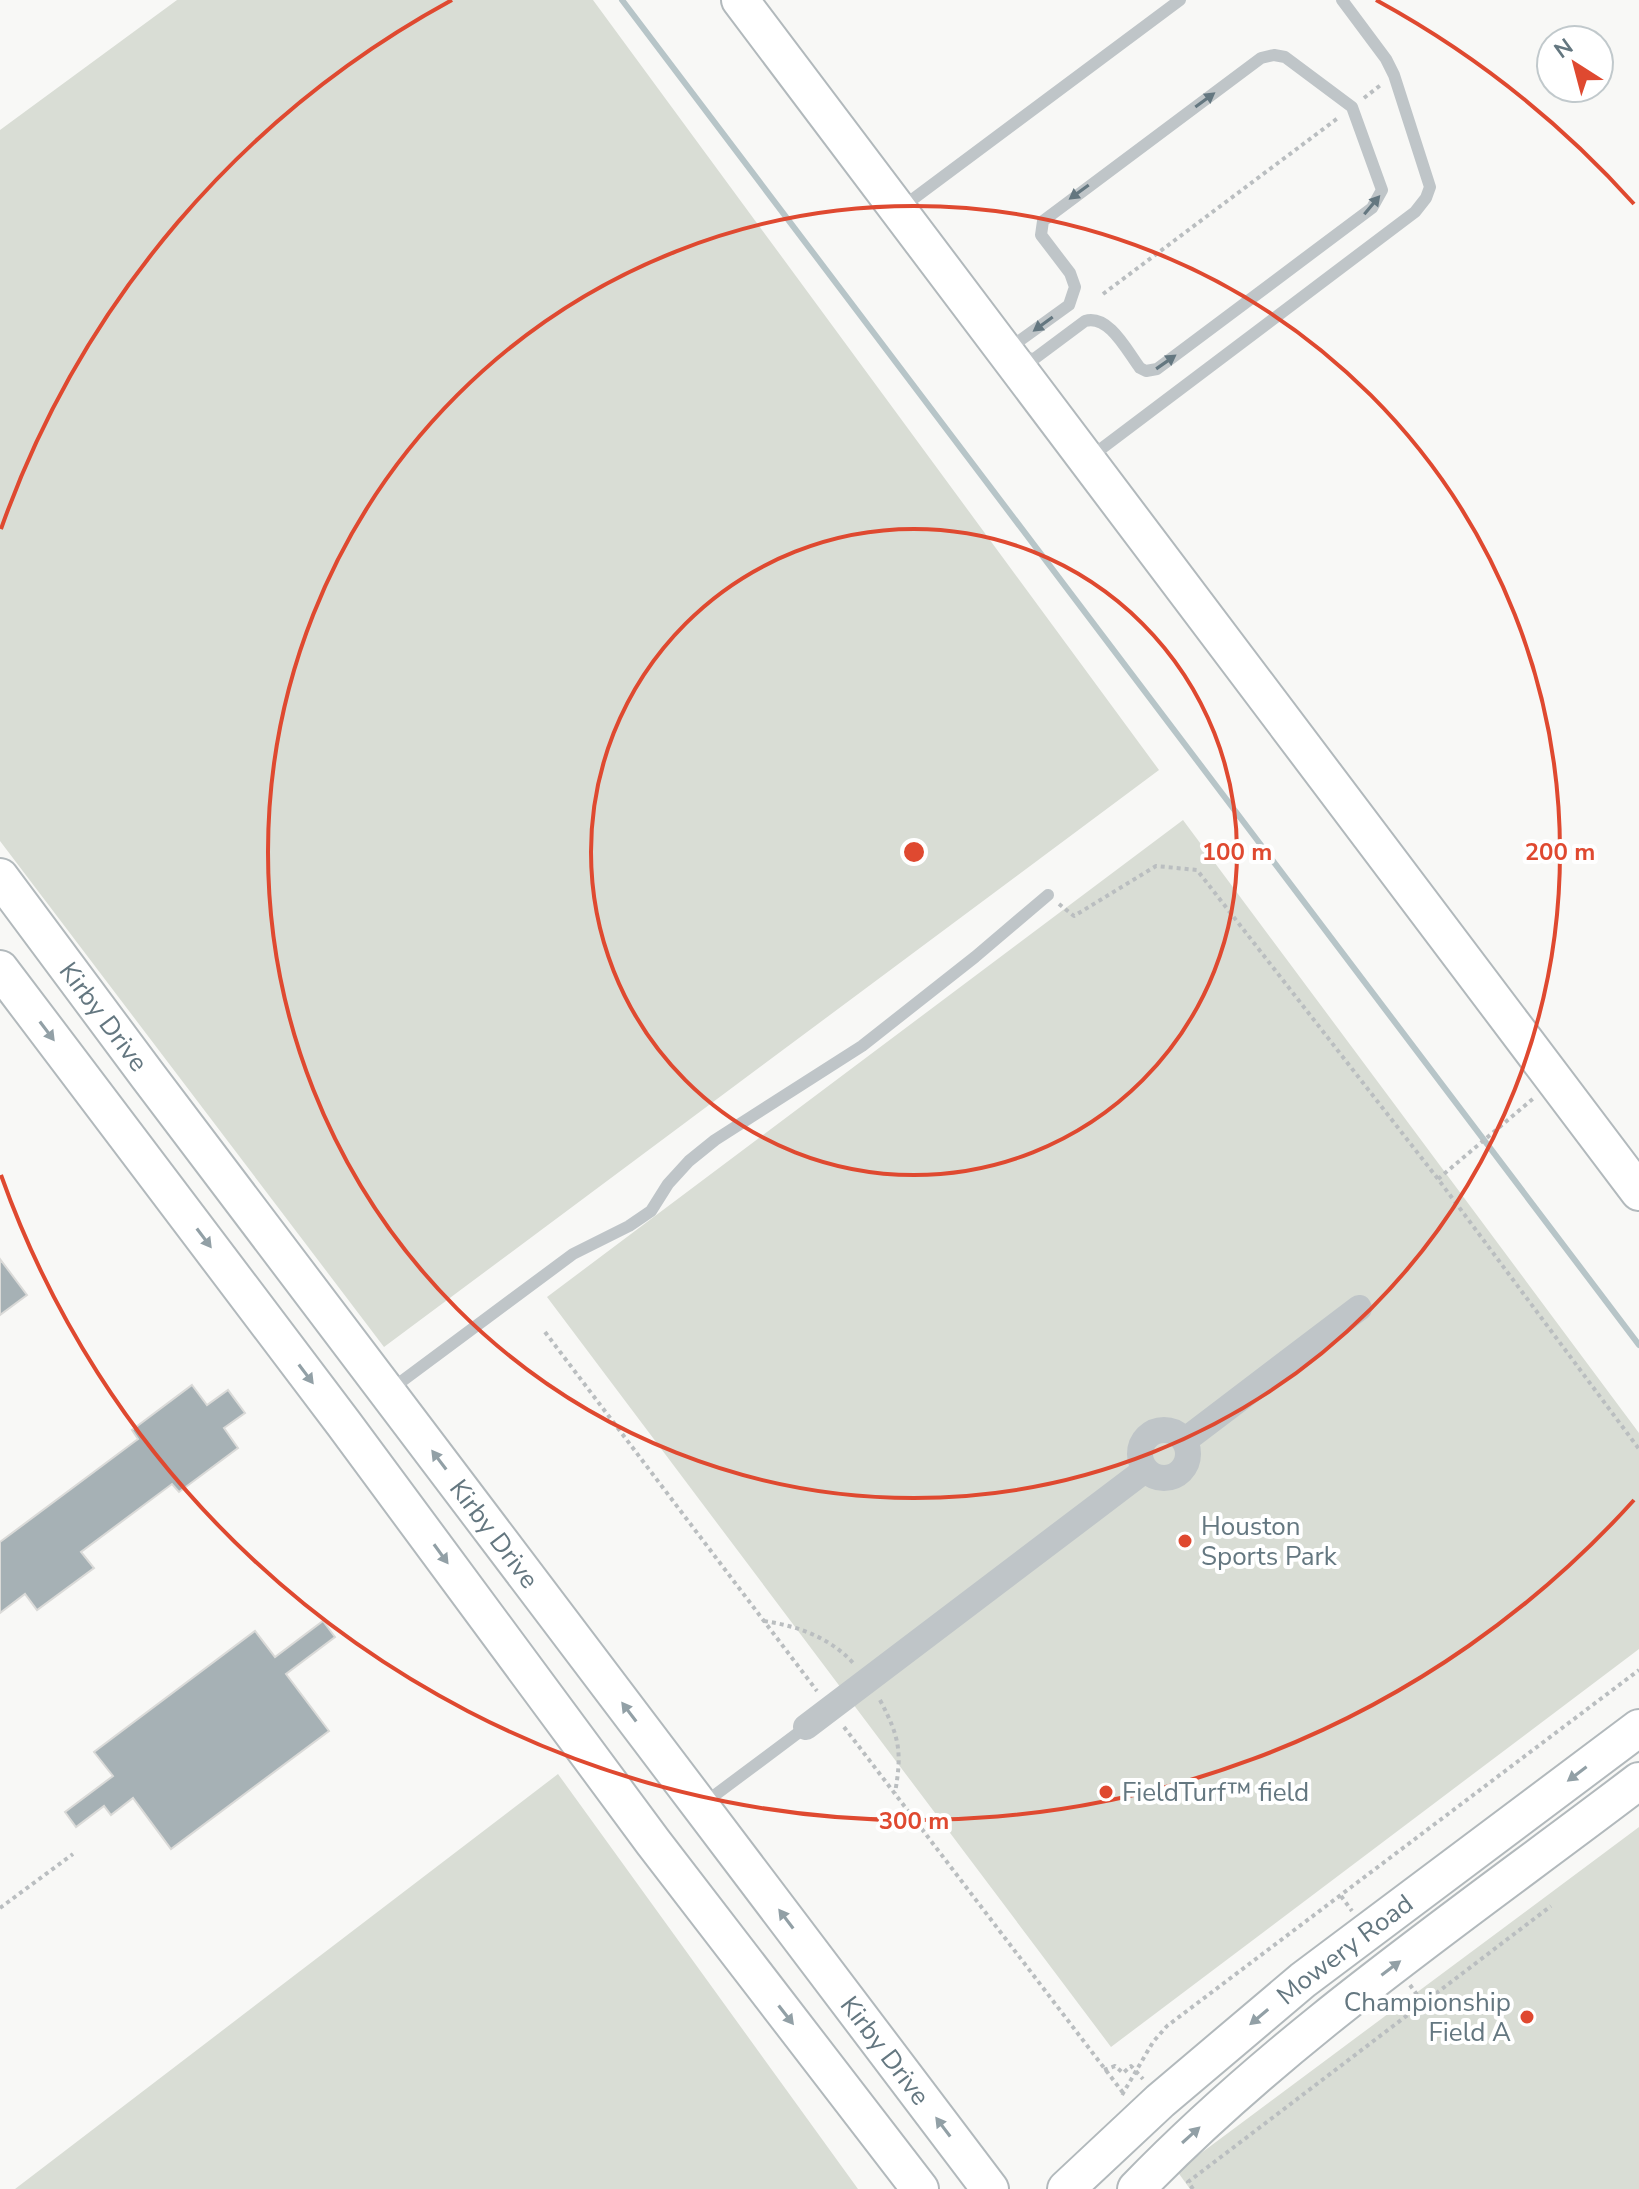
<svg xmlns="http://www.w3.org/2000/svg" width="1639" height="2189" font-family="'Nunito Sans',sans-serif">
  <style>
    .green { fill: #d9ddd5 }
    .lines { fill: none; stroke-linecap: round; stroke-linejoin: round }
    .stream { stroke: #b7c5c8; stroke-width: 6 }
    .building { fill: #a6b1b5; stroke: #dadad8; stroke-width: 2 }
    .secondary-casing { stroke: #b2b9bc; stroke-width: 40 }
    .path { stroke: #babec0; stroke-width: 4; stroke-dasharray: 4 4; stroke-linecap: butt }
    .lane { stroke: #bfc5c8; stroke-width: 12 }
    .street { stroke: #bfc5c8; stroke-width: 26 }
    .secondary { stroke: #fff; stroke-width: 36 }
    .oneway { fill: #647780 }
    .oneway2 { fill: #92a0a6 }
    .ring { fill: none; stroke: #df4930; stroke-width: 4 }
    .poi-dot { fill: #df4930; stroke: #fff; stroke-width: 3 }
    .labels { text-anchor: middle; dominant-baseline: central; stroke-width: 8; stroke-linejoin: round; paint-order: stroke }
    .street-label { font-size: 26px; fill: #647780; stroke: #fff }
    .poi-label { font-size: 26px; fill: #647780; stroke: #fff; text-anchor: start }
    .centre { fill: #df4930; stroke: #fff; stroke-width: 4 }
    .ring-label { font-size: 24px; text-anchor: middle; font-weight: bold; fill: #df4930; stroke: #fff; stroke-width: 8; stroke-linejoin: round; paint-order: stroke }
  </style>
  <rect width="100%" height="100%" fill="#f8f8f6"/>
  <!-- green -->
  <path class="green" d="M177 0H593L1159 770 384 1347 0 841V130Z
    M1183 820 1639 1433V1649L1111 2047 547 1297Z
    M558 1774 858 2189H15Z
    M1639 1827V2189H1190L1177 2171Z"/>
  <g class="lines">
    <!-- stream -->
    <path class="stream" d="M622 0 1639 1345"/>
  </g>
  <!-- building -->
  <path class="building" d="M0 1259 27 1295 0 1315Z
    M192 1385 207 1405 228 1390 245 1413 224 1428 238 1448 179 1492 172 1484 81 1552 94 1568 37 1610 25 1594 0 1613V1542L138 1439 132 1430Z
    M323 1621 335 1637 286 1674 329 1731 171 1849 133 1798 111 1815 104 1806 76 1827 65 1812 113 1776 94 1752 255 1631 275 1657Z"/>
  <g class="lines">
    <!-- secondary casing -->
    <g class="secondary-casing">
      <g id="secondary">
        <path d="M740 0 1639 1192"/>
        <path id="s1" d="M0 877 148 1076 990 2189"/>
        <path d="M0 969 344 1424 653 1842 920 2189"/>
        <path id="s2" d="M1066 2189 1160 2101 1303 1980 1639 1728"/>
        <path d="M1136 2189C1286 2034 1467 1912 1639 1781"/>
      </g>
    </g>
    <!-- path -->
    <path class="path" d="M1364 98 1382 84
      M1103 294 1338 118
      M1059 904 1074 916 1156 866 1197 870 1438 1179 1639 1449
      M1438 1179 1535 1097
      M545 1332 817 1691
      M764 1621C797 1626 830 1637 854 1664
      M880 1700C900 1738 902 1752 895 1793
      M844 1727 1124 2094
      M1341 1896 1352 1911
      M0 1908 73 1854
      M1410 1985 1423 2003
      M1104 2070 1115 2066 1123 2073 1131 2066 1143 2079
      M1122 2095 1153 2042 1167 2026 1639 1670
      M1193 2189 1188 2182 1551 1906"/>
    <!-- lane -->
    <path class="lane" d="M901 208 1180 0
      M1016 353 1015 344 1069 305 1075 287 1070 273 1041 235 1043 221 1261 58 1274 55 1285 57 1352 107 1382 190 1372 208 1157 369 1146 371 1140 368C1127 351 1109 314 1085 321L1034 359 1020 357
      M1089 458 1415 212 1426 198 1430 187 1394 75 1386 59 1342 0
      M390 1390 573 1254 629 1226 651 1211 668 1184 689 1161 715 1140 862 1046 975 957 1048 895
      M703 1804 806 1727"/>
    <!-- street -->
    <path class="street" d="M1140 1454a24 24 0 1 1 48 0a24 24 0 1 1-48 0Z
      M1184 1441 1359 1308
      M806 1727 1145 1470"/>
    <!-- secondary -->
    <use href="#secondary" class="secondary"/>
  </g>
  <!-- one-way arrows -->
  <defs><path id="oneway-solid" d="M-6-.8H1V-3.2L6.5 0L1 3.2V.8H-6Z" transform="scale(2)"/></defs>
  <g class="oneway">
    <use href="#oneway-solid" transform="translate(1205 100) rotate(-36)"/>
    <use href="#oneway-solid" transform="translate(1079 192) rotate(144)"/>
    <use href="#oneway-solid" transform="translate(1372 205) rotate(-50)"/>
    <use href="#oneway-solid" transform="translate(1043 324) rotate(144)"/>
    <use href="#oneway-solid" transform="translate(1166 362) rotate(-35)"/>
  </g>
  <g class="oneway2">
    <use href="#oneway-solid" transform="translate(47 1031) rotate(53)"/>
    <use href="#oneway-solid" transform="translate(204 1238) rotate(53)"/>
    <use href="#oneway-solid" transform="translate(306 1374) rotate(53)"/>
    <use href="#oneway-solid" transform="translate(439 1460) rotate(-127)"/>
    <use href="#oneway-solid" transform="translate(441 1554) rotate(54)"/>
    <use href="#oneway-solid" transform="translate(629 1712) rotate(-127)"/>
    <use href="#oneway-solid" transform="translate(1577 1774) rotate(143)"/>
    <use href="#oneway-solid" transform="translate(786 1919) rotate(-127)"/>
    <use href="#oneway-solid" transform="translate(1391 1968) rotate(-37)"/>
    <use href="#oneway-solid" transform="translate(786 2015) rotate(52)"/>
    <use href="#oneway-solid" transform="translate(1259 2017) rotate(140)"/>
    <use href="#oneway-solid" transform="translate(943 2127) rotate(-127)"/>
    <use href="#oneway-solid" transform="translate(1191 2135) rotate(-42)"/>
  </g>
  <!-- distance rings -->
  <g class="ring">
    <circle cx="914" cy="852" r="323"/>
    <circle cx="914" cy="852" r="646"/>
    <path d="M1634 1500A969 969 0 0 1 1 1175M1 529A969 969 0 0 1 452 0M1376 0A969 969 0 0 1 1634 204"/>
  </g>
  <!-- markers -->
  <g class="poi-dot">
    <circle cx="1185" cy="1541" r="8"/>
    <circle cx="1106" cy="1792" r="8"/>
    <circle cx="1527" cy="2017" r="8"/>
  </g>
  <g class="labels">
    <!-- street labels -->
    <g class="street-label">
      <text stroke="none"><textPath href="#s1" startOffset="174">Kirby Drive</textPath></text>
      <text stroke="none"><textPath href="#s1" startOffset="822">Kirby Drive</textPath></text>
      <text stroke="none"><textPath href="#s2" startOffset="368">Mowery Road</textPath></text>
      <text stroke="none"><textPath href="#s1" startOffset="1470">Kirby Drive</textPath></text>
    </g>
    <!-- poi labels -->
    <g class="poi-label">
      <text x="1201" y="1526">Houston<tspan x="1201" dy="30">Sports Park</tspan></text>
      <text x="1122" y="1792">FieldTurf™ field</text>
      <text x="1511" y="2002" text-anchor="end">Championship<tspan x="1511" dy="30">Field A</tspan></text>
    </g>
  </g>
  <circle cx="914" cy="852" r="12" class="centre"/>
  <g class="ring-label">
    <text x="1237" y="860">100 m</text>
    <text x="1560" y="860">200 m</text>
    <text x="914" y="1829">300 m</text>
  </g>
  <!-- north arrow -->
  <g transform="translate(1575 64) rotate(324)"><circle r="38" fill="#ffffff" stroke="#c1c9cc" stroke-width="2"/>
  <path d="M0-6L14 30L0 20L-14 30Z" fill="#df4930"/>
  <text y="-12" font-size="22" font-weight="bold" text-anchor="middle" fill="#647780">N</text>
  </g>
</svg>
